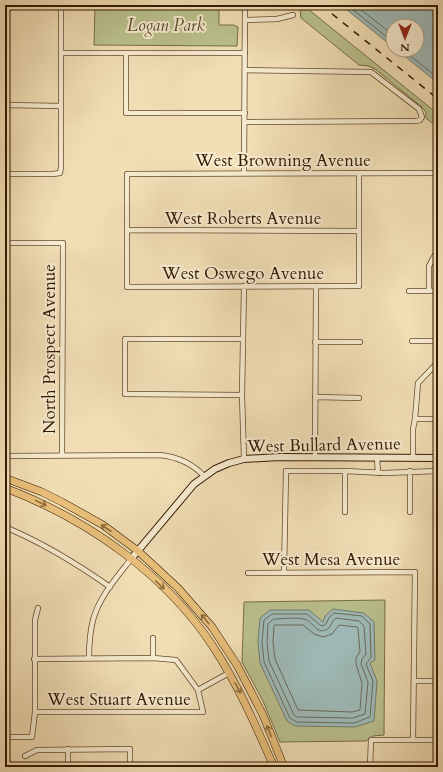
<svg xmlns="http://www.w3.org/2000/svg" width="443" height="772" font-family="Cardo,serif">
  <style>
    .green { fill: #bac18d; stroke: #776d46 }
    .water { fill: #9ebab7; stroke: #747a6e }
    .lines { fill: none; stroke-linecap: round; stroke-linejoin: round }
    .shore { stroke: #696a5c; stroke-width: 1 }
    .street-casing { stroke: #634a2d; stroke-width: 6 }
    .secondary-casing { stroke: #341900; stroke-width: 8 }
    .primary-casing { stroke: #341900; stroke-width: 8 }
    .street { stroke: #f6eacf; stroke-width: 4.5 }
    .secondary { stroke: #f6eacf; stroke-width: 6 }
    .primary { stroke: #e8bf7a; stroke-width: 7 }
    .rail { stroke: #341900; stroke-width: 1.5; stroke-dasharray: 7 7; stroke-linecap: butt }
    .oneway { stroke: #8e6c3d }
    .labels { text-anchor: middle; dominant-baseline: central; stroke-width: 4; stroke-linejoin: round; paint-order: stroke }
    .park-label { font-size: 17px; font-style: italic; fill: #5c4b2a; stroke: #f6eacf }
    .street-label { font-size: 17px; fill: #341900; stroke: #f6eacf }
  </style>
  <rect width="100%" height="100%" fill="#f1deb5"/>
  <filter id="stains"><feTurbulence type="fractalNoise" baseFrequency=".005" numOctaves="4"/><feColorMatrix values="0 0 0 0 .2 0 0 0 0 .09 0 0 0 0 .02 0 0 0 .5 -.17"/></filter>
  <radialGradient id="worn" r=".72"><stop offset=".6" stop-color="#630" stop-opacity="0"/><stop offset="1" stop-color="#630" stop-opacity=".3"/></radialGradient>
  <!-- green -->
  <path class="green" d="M95 5H219V25H234L238 27 237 46 94 45Z
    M294 5H303L438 114V128L426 118V112L422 107 375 69 368 66 359 65 301 18 300 9Z
    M385 600 384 735 373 736 366 741 280 742 263 701 242 662 244 602Z"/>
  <!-- water -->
  <path class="water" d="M341 5H438V83L397 50H417V26H393V47Z
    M333 609 364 613 374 622 375 660 370 663 377 681 374 721 355 727 295 726 287 721 260 663 258 642 260 618 270 610H309L323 622 325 616Z"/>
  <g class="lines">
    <!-- shore -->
    <path class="shore" d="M347 5 393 42
      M355 5 393 35
      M403 50 438 78
      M334 613 362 616 370 624 371 657 366 664 373 681 370 717 354 723 296 722 290 718 264 662 262 642 264 620 272 614H307L320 625 323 626 326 624 329 618Z
      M274 619C283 619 295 617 304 619 314 621 316 637 329 628L333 621 336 618 359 621 364 626 366 654 362 659 361 664 368 682 365 714 353 718 297 717 294 715 269 661 267 642 268 624Z
      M276 625H303L314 634 323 637 332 634 339 625 357 627 358 628 360 652 356 658V664L362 683 360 710 352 712 298 710 275 659 273 642 274 626Z"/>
    <!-- street casing -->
    <g class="street-casing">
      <path id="street" d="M245 20 277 19 293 15
        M61 53H245
        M126 53V113H245
        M5 105 61 106
        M245 122 417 121 420 120 422 117 419 109 371 72 245 70
        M244 173 245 5
        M359 173V286L127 287V174L438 173
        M5 174H53L60 173 61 167V5
        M438 229H437L436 253 429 266V291H438
        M127 230 359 231
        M5 243H63L62 456
        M409 291H429
        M412 341H438
        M315 342H360
        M438 362 418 383 415 419H438
        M242 395 125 394V339H243
        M315 397 359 398
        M5 456 160 455C178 457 192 463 204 476
        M315 458 316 286
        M377 458 378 473
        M413 458V429L415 419
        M244 459 242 395 244 286
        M345 512V471
        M410 512V471
        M5 527C43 543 76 563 110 587
        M248 573 415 572 413 740
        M284 573 286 471H345L384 473 438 471
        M89 658C89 646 90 632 93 620 99 597 117 577 131 559
        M153 658V638
        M34 659 153 658 176 660 198 690 203 712H35
        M414 681H438
        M198 690 229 673
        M5 737H32L35 712V620L38 608
        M68 749V767
        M25 756 37 750 130 749V767
        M370 767 371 740H438"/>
    </g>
    <!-- secondary casing -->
    <g class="secondary-casing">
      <path id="secondary" d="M131 559 194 484 215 469 229 463 244 459 280 457 438 458"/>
    </g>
    <!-- primary casing -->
    <g class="primary-casing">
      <path id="primary" d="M5 478 42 492 62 502 103 525 138 551 178 588 212 627 237 665 263 715 284 767
        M5 488C87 519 166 574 214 648 238 685 256 726 274 767"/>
    </g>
    <!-- street -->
    <use href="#street" class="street"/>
    <!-- secondary -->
    <use href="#secondary" class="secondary"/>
    <!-- primary -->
    <use href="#primary" class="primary"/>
    <!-- rail -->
    <path class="rail" d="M321 5 438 99"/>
  </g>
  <!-- one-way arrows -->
  <defs><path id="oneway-shaft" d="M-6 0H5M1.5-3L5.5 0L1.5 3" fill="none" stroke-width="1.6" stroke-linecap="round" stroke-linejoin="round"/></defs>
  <g class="oneway">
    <use href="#oneway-shaft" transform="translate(41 503) rotate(26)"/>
    <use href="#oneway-shaft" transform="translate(106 528) rotate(-147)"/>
    <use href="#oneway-shaft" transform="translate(160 585) rotate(44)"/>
    <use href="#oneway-shaft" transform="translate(205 619) rotate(-129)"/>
    <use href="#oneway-shaft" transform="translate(238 688) rotate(60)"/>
    <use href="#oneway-shaft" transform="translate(269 731) rotate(-111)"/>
  </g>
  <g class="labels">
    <!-- park labels -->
    <g class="park-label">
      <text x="166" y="25">Logan Park</text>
    </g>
    <!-- street labels -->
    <g class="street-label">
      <text x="283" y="160">West Browning Avenue</text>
      <text x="243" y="218">West Roberts Avenue</text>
      <text x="243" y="273">West Oswego Avenue</text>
      <text transform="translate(49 349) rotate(-90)">North Prospect Avenue</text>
      <text transform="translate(324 445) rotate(-1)">West Bullard Avenue</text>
      <text x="331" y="559">West Mesa Avenue</text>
      <text x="119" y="699">West Stuart Avenue</text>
    </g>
  </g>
  <!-- margin -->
  <rect width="443" height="772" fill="none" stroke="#f1deb5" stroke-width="20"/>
  <rect x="6" y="6" width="431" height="760" fill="none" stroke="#341900" stroke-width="2"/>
  <rect x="10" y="10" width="423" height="752" fill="none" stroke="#341900"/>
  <!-- north arrow -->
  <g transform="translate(405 38) rotate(180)"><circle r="19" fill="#f6eacf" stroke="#a8967c"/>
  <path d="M0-3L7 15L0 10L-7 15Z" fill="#8f2418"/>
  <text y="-6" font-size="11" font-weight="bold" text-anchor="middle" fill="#341900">N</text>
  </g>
  <rect width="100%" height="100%" filter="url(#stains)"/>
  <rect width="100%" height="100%" fill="url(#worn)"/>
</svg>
